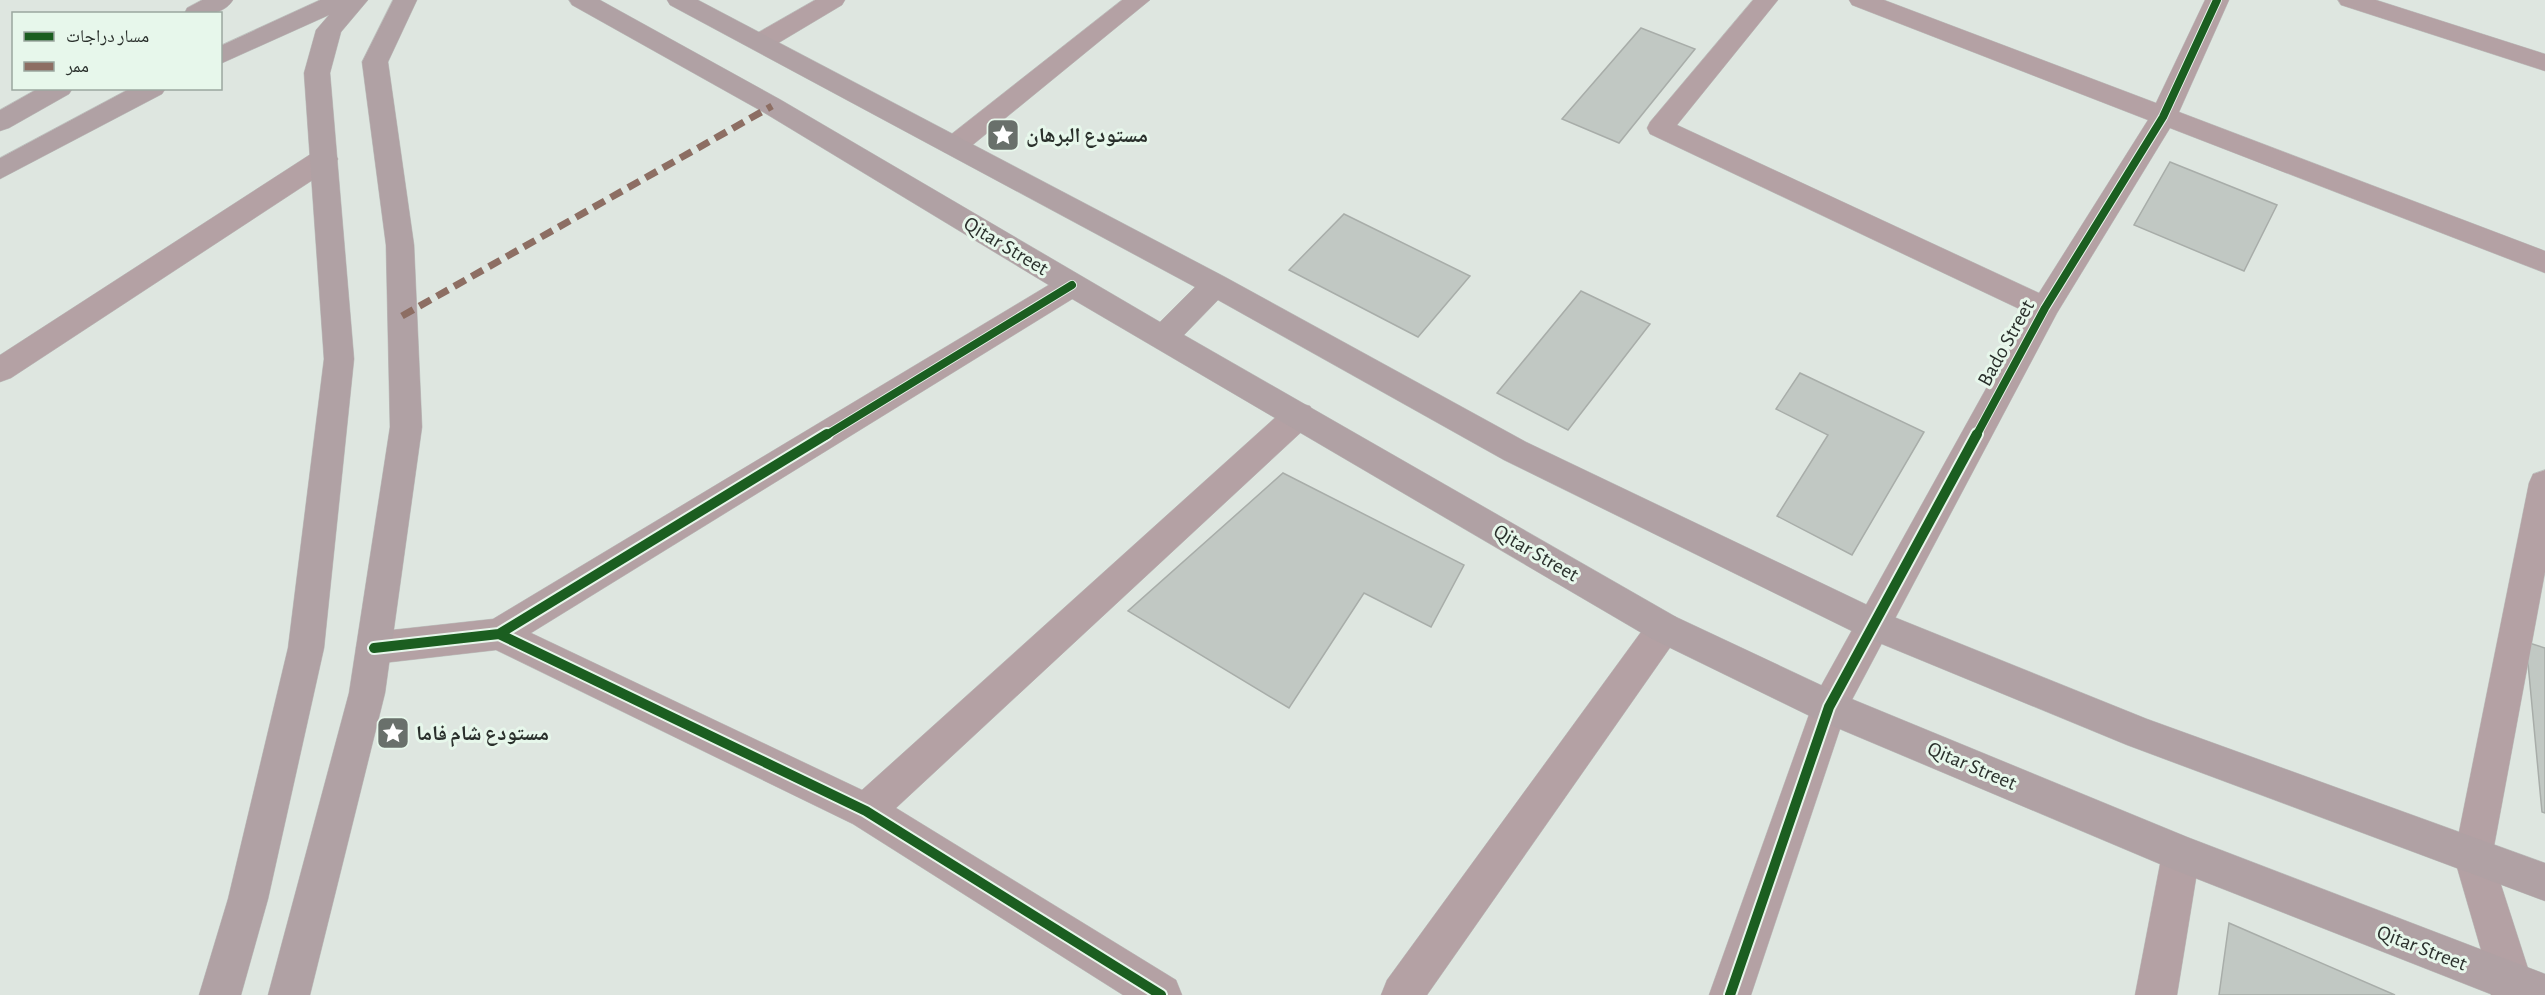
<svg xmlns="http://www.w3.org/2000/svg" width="2545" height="995" font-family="'Alegreya Sans','Noto Naskh Arabic',sans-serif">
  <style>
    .building { fill: #c1c8c3; stroke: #a8ada9; stroke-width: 1.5 }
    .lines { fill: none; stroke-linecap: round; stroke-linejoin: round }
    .minor-casing { stroke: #bec4c0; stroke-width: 1 }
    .major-casing { stroke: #bec4c0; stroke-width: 1 }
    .minor { fill: #b4a1a4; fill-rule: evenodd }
    .major { fill: #b0a1a4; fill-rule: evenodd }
    .quiet { stroke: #8d6e63; stroke-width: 7; stroke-dasharray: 13 7; stroke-linecap: butt }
    .cycleway-far1-casing { stroke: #e7f7eb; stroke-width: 10 }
    .cycleway-casing { stroke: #e7f7eb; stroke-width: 14 }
    .cycleway-far1 { stroke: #1b5e20; stroke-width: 8 }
    .cycleway { stroke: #1b5e20; stroke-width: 10 }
    .labels { text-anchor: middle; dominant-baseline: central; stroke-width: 6; stroke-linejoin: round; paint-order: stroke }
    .poi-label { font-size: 21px; font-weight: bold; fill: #2a302c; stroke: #e7f7eb; text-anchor: start }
    .street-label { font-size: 21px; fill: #2a302c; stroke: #e7f7eb }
  </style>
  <rect width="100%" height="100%" fill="#dee6e0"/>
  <!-- building -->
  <path class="building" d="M1641 28 1695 49 1619 143 1562 119Z
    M2170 162 2277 205 2244 271 2134 225Z
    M1344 214 1470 276 1418 337 1289 270Z
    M1581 291 1650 324 1568 430 1497 393Z
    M1800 373 1924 432 1852 555 1777 516 1828 435 1776 409Z
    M1283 473 1464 565 1431 627 1364 593 1289 708 1128 611Z
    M2526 642 2545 648V813L2542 812Z
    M2229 923 2395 995H2219Z"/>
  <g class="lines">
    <!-- minor casing -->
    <g class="minor-casing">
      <path id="minor" d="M815 0H845L842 5 770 48 761 50 752 48 748 42 752 36Z
        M1122 0H1150L964 152 954 155 944 152 940 146 944 140Z
        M1753 0H1778L1677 125 2039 293 2148 120 1852 5 1849 0H1884L2156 103 2205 0H2229L2179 112 2545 251V273L2170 128 2057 313 1846 711 1751 995H1709L1816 695 2028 313 1650 134 1647 128 1650 122Z
        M2338 0H2376L2545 54V71L2341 5Z
        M324 150 334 152 338 159 334 166 11 378 0 382V355L314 152Z
        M1072 274 1082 277 1087 285 1082 293 531 633 862 790 1288 406 1299 403 1310 406 1315 415 1310 424 896 808 1176 980 1182 995H1123L853 824 496 650 374 664 361 659 356 648 361 637 374 632 493 619 1062 277Z
        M2545 470V572L2492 857 2533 984V995H2491V984L2454 857 2529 483 2533 474Z
        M1664 613 1676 617 1682 628 1676 639 1427 995H1381L1387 980 1652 617Z
        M2181 835 2195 841 2200 854 2177 995H2135L2162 854 2167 841Z"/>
    </g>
    <!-- major casing -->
    <g class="major-casing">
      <path id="major" d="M202 0H233C222 17 202 14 184 14L187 8Z
        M320 0H368L341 32 330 73 354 359 324 648 268 899 241 995H199L228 899 288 648 324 359 304 73 316 30 329 15 220 64V46Z
        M393 0H417L388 62 414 245 422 427 385 693 310 995H268L349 693 390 427 386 245 362 62Z
        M569 0H600L781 100 1160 322 1195 287 670 5 667 0H698L1225 277 1526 442 1884 613 2147 719 2545 863V901L2127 745 1860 635 1504 460 1218 300 1184 335 1676 617 1842 695 2187 837 2545 974V995H2493L2167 867 1816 719 1652 639 1062 293 763 112 572 5Z
        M39 88H73L69 94 9 128 0 131V110Z
        M131 88H166L162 94 0 179V158Z"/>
    </g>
    <!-- minor -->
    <use href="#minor" class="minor"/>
    <!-- major -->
    <use href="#major" class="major"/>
    <!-- quiet -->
    <path class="quiet" d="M402 316 772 106"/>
    <!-- cycleway-far1 casing -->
    <g class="cycleway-far1-casing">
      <path id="cycleway-far1" d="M825 436 1072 285
        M1976 436 2045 308 2163 117 2217 0"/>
    </g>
    <!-- cycleway casing -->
    <g class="cycleway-casing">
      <path id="cycleway" d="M499 634 827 434
        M374 648 499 634 866 811 1161 995
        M1730 995 1829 707 1977 434"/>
    </g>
    <!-- cycleway-far1 -->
    <use href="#cycleway-far1" class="cycleway-far1"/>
    <!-- cycleway -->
    <use href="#cycleway" class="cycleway"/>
  </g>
  <!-- icons -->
  <defs>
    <g id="sight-square" transform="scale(1.725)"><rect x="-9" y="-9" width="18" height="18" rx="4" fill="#69706b" stroke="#e7f7eb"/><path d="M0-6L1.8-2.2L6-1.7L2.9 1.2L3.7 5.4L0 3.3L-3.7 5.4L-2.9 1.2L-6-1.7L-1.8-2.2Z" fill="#fff"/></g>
  </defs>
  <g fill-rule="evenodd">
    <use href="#sight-square" x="1003" y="135"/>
    <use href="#sight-square" x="393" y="733"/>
  </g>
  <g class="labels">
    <!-- poi labels -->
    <g class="poi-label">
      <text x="1026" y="135">مستودع البرهان</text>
      <text x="416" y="733">مستودع شام فاما</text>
    </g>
    <!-- street labels -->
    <g class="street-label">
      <text transform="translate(1006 246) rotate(31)">Qitar Street</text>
      <text transform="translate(2006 343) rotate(-61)">Bado Street</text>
      <text transform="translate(1536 553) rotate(30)">Qitar Street</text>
      <text transform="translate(1972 766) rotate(23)">Qitar Street</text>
      <text transform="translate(2422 948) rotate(21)">Qitar Street</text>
    </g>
  </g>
  <!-- legend -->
  <rect x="12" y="12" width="210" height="78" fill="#e7f7eb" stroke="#9ba79f" stroke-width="1.5"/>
  <rect x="24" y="32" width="30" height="9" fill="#1b5e20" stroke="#9ba79f" stroke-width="1.5"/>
  <text x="66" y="42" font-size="18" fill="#2a302c">مسار دراجات</text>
  <rect x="24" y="62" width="30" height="9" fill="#8d6e63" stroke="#9ba79f" stroke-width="1.5"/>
  <text x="66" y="72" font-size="18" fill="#2a302c">ممر</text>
</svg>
